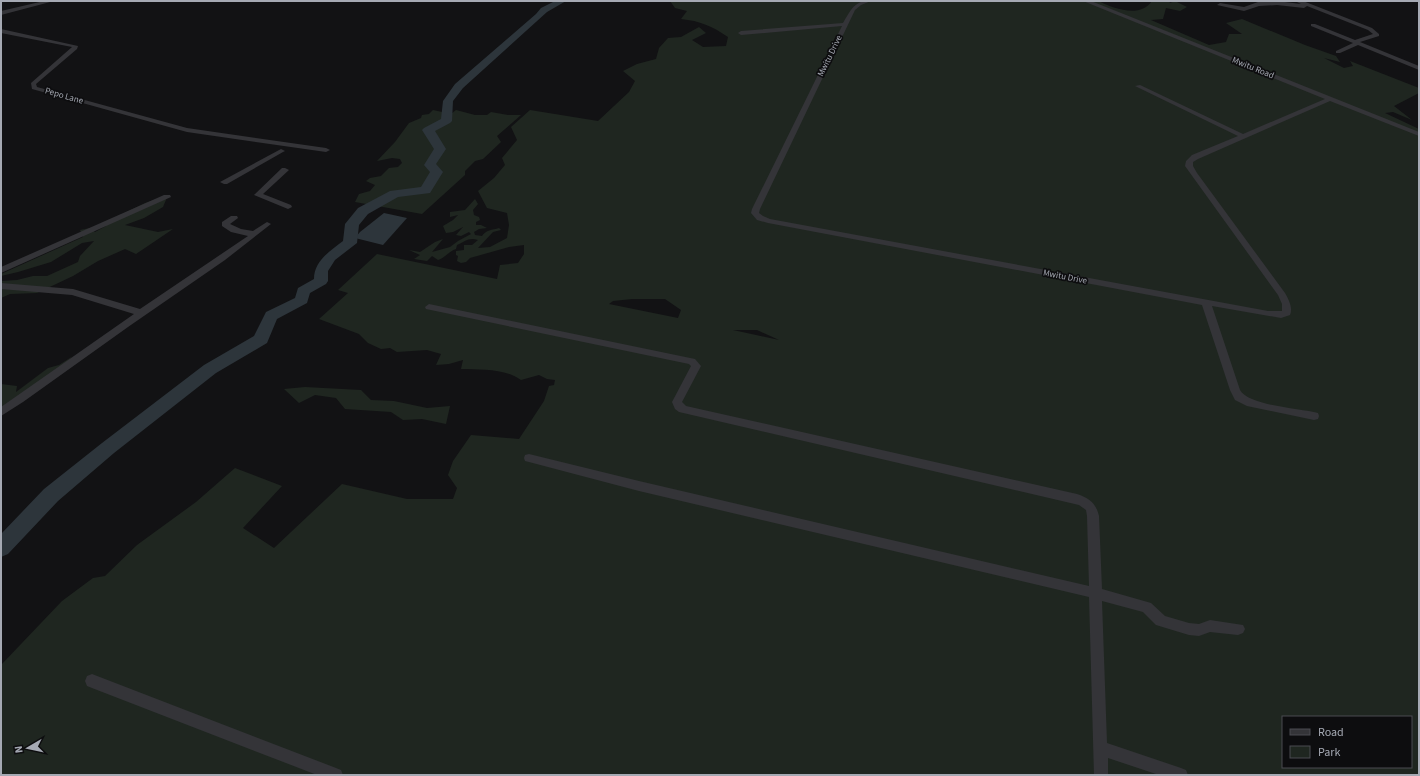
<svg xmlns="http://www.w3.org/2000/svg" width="1420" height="776" font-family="'Source Sans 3',sans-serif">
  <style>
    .green { fill: #1f2620; fill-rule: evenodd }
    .water { fill: #2d353b }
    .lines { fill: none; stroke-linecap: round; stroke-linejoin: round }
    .river { fill: #2d353b; fill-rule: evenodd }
    .minor { fill: #343438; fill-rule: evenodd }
    .labels { text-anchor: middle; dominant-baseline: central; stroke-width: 3.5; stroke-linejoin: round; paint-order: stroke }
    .far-street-label { font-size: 9px; fill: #a5a9b3; stroke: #0d0d0f }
  </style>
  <rect width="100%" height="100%" fill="#121214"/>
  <!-- green -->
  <path class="green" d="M670 1H1098C1113 8 1140 19 1152 1H1169L1170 3 1175 1 1187 7 1180 11 1166 8 1163 19 1151 20 1209 45 1226 42 1229 34H1242L1226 23 1242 19 1305 45 1336 56 1340 62 1324 58 1344 68 1353 66 1350 61 1419 88V93L1394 106 1412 120 1393 112 1385 113 1419 129V775H1V665L62 601 93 578 105 576 137 545 196 502 235 468 282 486 243 528 274 548 342 484 407 499H453L457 488 448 475 453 461 471 435 519 439 544 401 549 386 554 385 555 380 547 379 539 375 521 380C504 368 481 370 461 369L463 360 449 364 436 365 441 354 427 350 397 352 390 348 381 349 368 343 359 334 319 319 348 293 338 290 377 254 497 279 500 265 518 263 524 254V245L509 247 470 258 466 262 461 263 457 261 458 256 456 255V251L464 250V245H472L478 240C468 237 465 242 457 245L456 249C449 251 445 258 438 260L432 256 427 261 414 259 420 255 409 250 420 252 435 242 443 239 432 252 450 247 458 241 471 234 469 232 461 236 456 235 463 227 453 232 446 233 443 226 453 220 458 215 450 217V212L465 210 475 199 478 204 473 210 474 215 479 217 480 220 476 222V225H481L487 228 479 229 474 232 475 235 482 236C486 230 492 230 499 228L501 230 493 232 478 248 490 247 507 238 509 225 507 213 487 208 478 191 494 178 505 165 502 158 517 140 511 127 530 110 598 121 629 92 635 81 623 71 637 64 656 59 659 48 668 38 681 37 699 27 706 33 692 40 703 47 726 46 728 37C712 26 700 21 681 19L687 11 675 8ZM632 299H665L681 310 678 318 609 304 613 301ZM733 330H757L779 340ZM1283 717H1411V767H1283Z
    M433 110 451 114 456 110 475 115H487L491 112 508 115H521L497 136 501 142 483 159 475 161 465 171V175L422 214 355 202 359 194 370 191 375 185 366 181 370 178 381 176 389 168 398 167 402 163 400 159 392 158 377 161 395 142 409 123 421 118 422 115 429 114Z
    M168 195 163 207 144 218 125 225 158 232 173 229 136 254 125 249 98 261 73 276 37 293 10 294 1 298V281L17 280 33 276H47L78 262 80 256 94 241 82 243 51 262 18 272 1 276V274L83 237 80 230 90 228 95 232 106 226 110 220 145 203Z
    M73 356 52 375 1 408V384L17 386 16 392 48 368 59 365Z
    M305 387 361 390 371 400 394 401 427 408 450 406 446 424 422 419 403 420 391 412 345 409 336 398 315 395 299 403 284 389Z"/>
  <!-- water -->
  <path class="water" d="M384 213 407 218 383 245 355 238 360 232Z"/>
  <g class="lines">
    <!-- river -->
    <path class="river" d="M555 1H566L547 12 463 88 453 101 452 121 450 123 435 131 446 149 436 164 443 172 430 193 398 197 368 214 359 225 357 243 335 260 328 271V281L326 284 310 293 307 303 277 319 267 343 216 373 114 453 58 501 8 554 1 557V534L44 489 102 443 204 365 254 336 266 312 295 298 298 288 314 279C314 261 330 251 343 241L345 224 358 208 390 191 421 187 430 172 424 165 434 149 422 130 424 128 441 119 443 101 455 84 536 14 541 8Z"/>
    <!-- minor -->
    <path class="minor" d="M44 1H54L1 15V11Z
      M863 1H871L861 5 855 10 760 209 759 213 763 216 770 219 1268 311H1282V304L1278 295 1185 166 1186 161 1192 155 1238 136 1135 86 1140 85 1243 134 1325 99 1083 1H1091L1419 132V136L1330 101 1198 159 1193 162V166L1197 173 1285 293C1289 300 1293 308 1290 315L1281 318 1212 306 1240 390C1249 406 1300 408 1318 413L1319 416 1318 419 1314 420 1247 406 1235 400 1230 390 1202 305 768 223 757 220 751 213 752 209 842 26 741 35 738 33 741 31 843 23C849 13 852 5 863 1Z
      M1277 1 1301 4 1295 1H1303L1372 28 1379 34V36L1360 42 1419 66V70L1358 45 1340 53H1336V51L1353 43 1311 26V24H1315L1355 40 1373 34 1368 30 1307 6 1304 8 1277 5 1259 6 1244 11 1217 5 1220 3 1244 7 1258 2Z
      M1 29 78 46 77 49 36 84 37 87 187 128 326 148 330 150 326 152 187 132 32 89 31 83 72 47 1 33Z
      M281 149 285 151 283 152 227 184H224L220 182Z
      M282 168H285L289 170 263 194 291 205 292 207 288 209 254 195Z
      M164 195H170L171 197 1 273V267Z
      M231 216H237L238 218 230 224 241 229 253 231 267 222 271 224 225 260 128 327 23 402 1 416V407L134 314 72 295 1 289V283L73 289 140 309 248 236 231 232 222 226V222Z
      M429 304 695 359 701 366 682 402 686 406 1077 494C1089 498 1096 503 1099 516L1102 589 1151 603 1165 616 1189 623 1199 624 1210 620 1243 625 1245 629 1243 633 1238 635 1210 632 1199 636 1189 635 1156 625 1143 612 1102 601 1107 743 1181 768 1186 770 1188 775H1159L1108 758V775H1094L1089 597 639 491 529 462 525 461 524 458 525 455 529 454 639 481 1089 586 1087 516 1086 510 1079 505 679 412 675 409 672 402 691 366 689 364 426 309 425 307Z
      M92 674 336 768 341 770 343 775H317L92 688 87 686 85 681 87 676Z"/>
  </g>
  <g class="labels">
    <!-- far-street labels -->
    <g class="far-street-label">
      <text transform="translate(830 56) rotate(-64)">Mwitu Drive</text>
      <text transform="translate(1253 68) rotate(22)">Mwitu Road</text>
      <text transform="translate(64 96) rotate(16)">Pepo Lane</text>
      <text transform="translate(1065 277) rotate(11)">Mwitu Drive</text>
    </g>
  </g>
  <!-- border -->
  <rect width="1420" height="776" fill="none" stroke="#a5a9b3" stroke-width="4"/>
  <!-- legend -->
  <rect x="1282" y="716" width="130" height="52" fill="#0d0d0f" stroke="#4a4b51"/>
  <rect x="1290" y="729" width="20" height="6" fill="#343438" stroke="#4a4b51"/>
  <text x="1318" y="736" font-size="12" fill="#a5a9b3">Road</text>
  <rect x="1290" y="746" width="20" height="12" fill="#1f2620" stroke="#4a4b51"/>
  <text x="1318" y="756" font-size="12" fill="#a5a9b3">Park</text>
  <!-- north arrow -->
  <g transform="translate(28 748) rotate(261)" stroke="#0d0d0f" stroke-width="3" paint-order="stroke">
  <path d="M0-3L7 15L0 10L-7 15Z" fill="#a5a9b3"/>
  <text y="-6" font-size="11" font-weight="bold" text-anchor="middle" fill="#a5a9b3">N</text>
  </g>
</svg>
